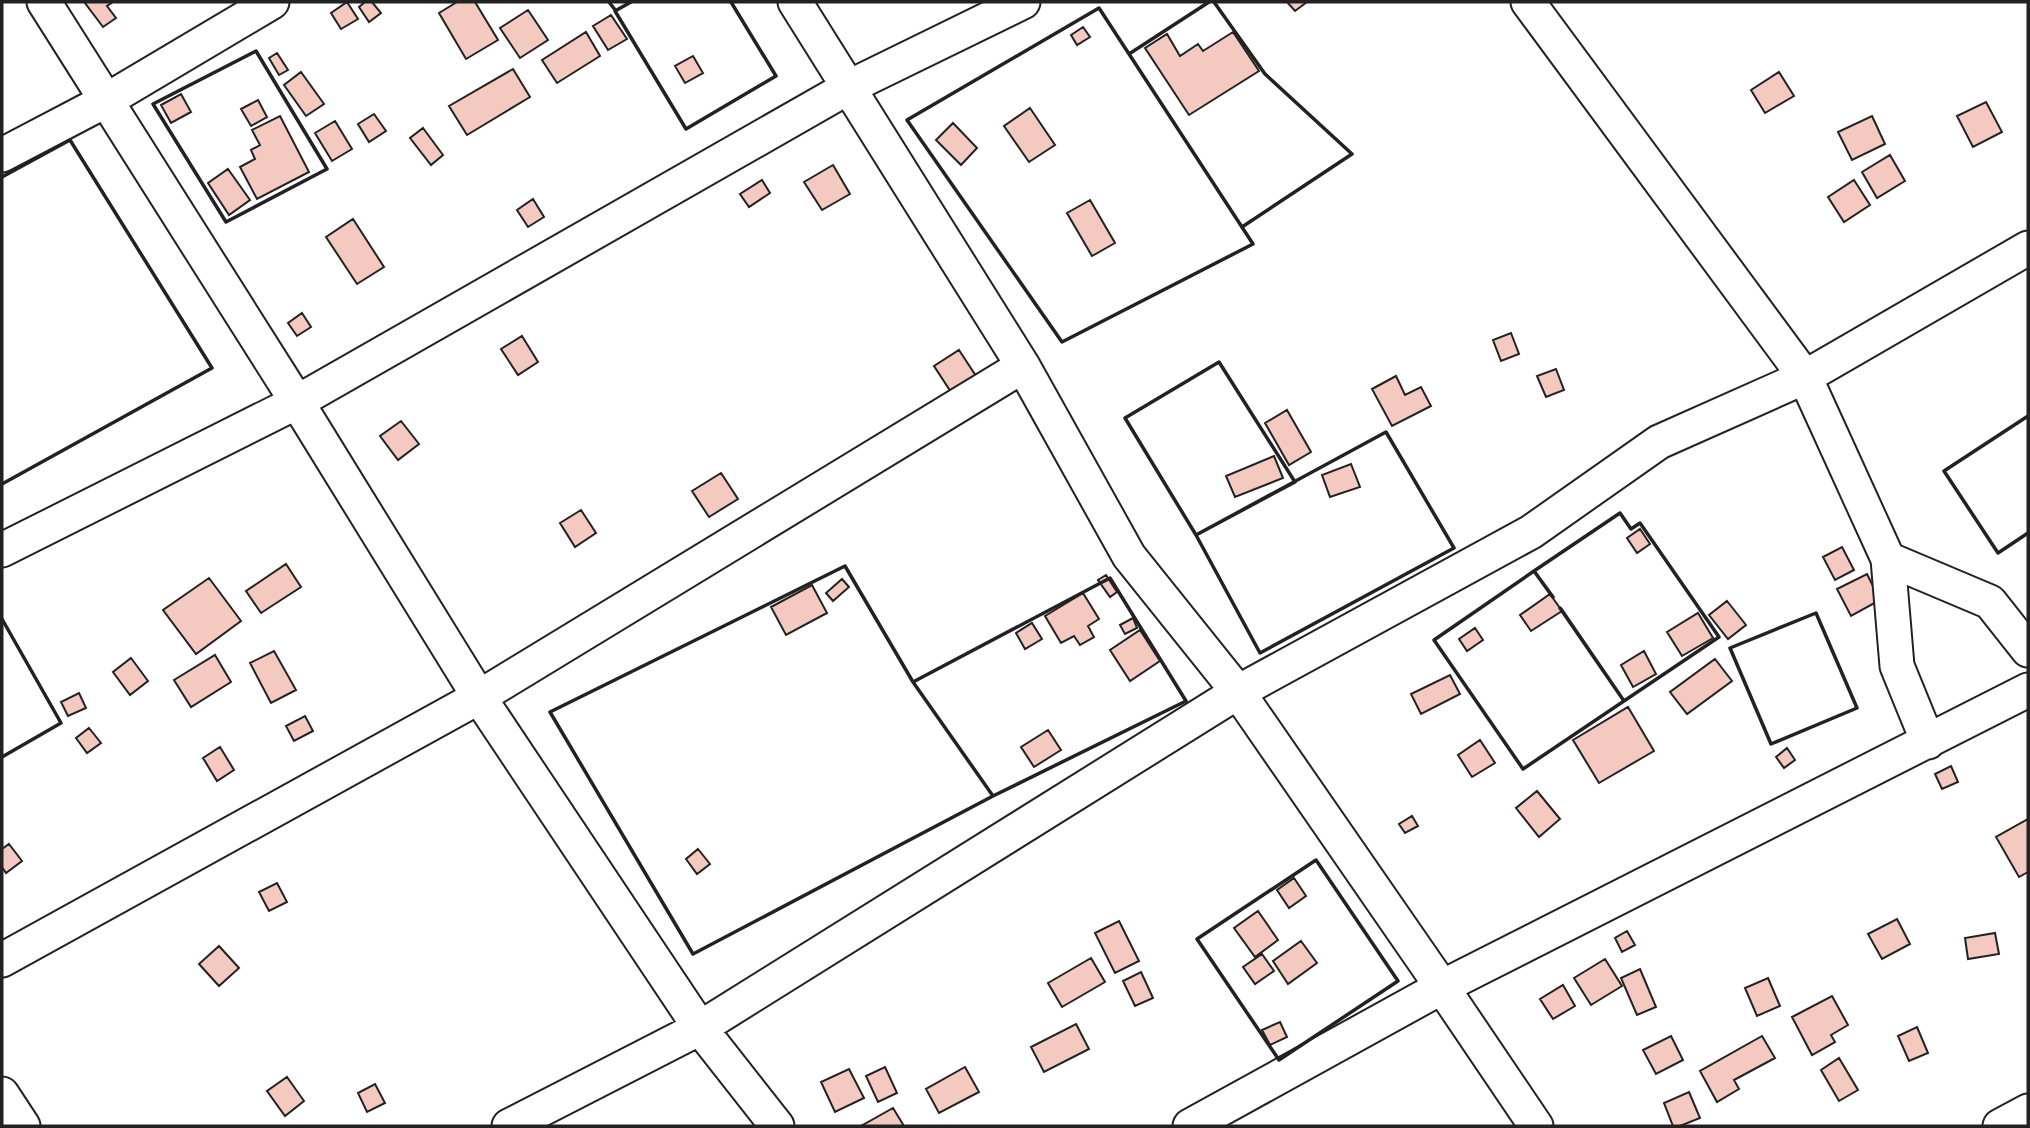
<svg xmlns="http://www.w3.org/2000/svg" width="2030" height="1128" font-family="Lato,sans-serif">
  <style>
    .building { fill: #f3c9c0; stroke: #222; stroke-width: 2 }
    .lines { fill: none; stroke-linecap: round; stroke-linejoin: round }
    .street-casing { stroke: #222; stroke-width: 37 }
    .street { stroke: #fff; stroke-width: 33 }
    .wall { stroke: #222; stroke-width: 3.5 }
  </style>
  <rect width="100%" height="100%" fill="#fff"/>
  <!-- building -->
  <path class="building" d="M87 2H113L107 6 116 18 103 27 85 3Z
    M347 2 358 19 341 29 331 13Z
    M365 2H372L381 13 369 22 359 7Z
    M457 2H475L498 40 466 59 439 13Z
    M1287 2H1307L1295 11Z
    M528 10 548 40 520 58 500 28Z
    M611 15 627 39 608 50 593 26Z
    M1083 27 1090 37 1077 45 1071 35Z
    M586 32 600 56 557 83 542 60Z
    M1233 32 1259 71 1189 115 1145 48 1167 34 1180 56 1198 44 1203 51Z
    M277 53 288 70 279 75 269 58Z
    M693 56 703 73 685 83 675 66Z
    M513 69 530 97 467 135 449 106Z
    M301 72 324 104 306 116 284 85Z
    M1779 72 1794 96 1765 113 1751 90Z
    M181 94 191 112 171 123 161 105Z
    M258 100 267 117 251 126 241 109Z
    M1986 102 2002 132 1973 147 1957 116Z
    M1030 108 1055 145 1029 162 1004 126Z
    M374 114 386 131 369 142 358 124Z
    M280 116 309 172 257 199 240 167 255 159 251 150 260 145 252 130Z
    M1872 116 1885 144 1852 160 1838 132Z
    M335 121 352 149 332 161 315 133Z
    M953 123 977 148 961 165 936 140Z
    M423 128 443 155 431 165 410 138Z
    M1890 155 1905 181 1877 198 1862 172Z
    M833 165 850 194 822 210 804 182Z
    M228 169 250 200 229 215 208 183Z
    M762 180 770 193 749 207 740 194Z
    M1854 180 1870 205 1844 222 1828 197Z
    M533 199 544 217 528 227 517 210Z
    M1090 200 1115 243 1092 256 1067 213Z
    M353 219 384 267 357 284 326 237Z
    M302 313 311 327 297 336 288 323Z
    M1511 333 1519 354 1501 361 1493 340Z
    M522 336 538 362 518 375 501 349Z
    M959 350 976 376 951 392 934 366Z
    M1556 369 1564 390 1546 397 1537 376Z
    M1396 376 1405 395 1421 387 1431 406 1392 426 1372 389Z
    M1287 410 1311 452 1289 465 1265 423Z
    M401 421 419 444 398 460 380 436Z
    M1274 456 1283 478 1235 497 1226 476Z
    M1351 464 1360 487 1330 497 1322 475Z
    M721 473 738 499 709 517 692 491Z
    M581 510 596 533 575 547 560 523Z
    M1640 529 1650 544 1637 553 1627 538Z
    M1842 547 1854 570 1835 580 1823 557Z
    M286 564 301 587 261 613 246 591Z
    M1867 574 1880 600 1851 616 1837 589Z
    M1106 575 1117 592 1110 597 1098 580Z
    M209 578 241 621 196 654 163 610Z
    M842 579 849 587 833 601 826 593Z
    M812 585 827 613 786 635 771 607Z
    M1083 593 1099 619 1088 626 1094 637 1080 645 1074 636 1061 643 1045 616Z
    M1550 594 1562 611 1531 631 1520 615Z
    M1727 601 1746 625 1728 639 1709 615Z
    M1698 613 1713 638 1682 656 1667 632Z
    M1133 618 1137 628 1125 634 1120 625Z
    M1032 623 1042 639 1025 649 1016 633Z
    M1475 628 1483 640 1467 651 1459 639Z
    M1140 630 1160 661 1130 681 1110 650Z
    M274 651 296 690 271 703 250 663Z
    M1644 651 1656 674 1633 687 1621 665Z
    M215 655 231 682 191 707 174 680Z
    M131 658 148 681 130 695 113 672Z
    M1715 659 1732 681 1687 714 1670 692Z
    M1450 675 1460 694 1421 714 1411 694Z
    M79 693 86 708 68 716 61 702Z
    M1628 707 1654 751 1599 783 1573 740Z
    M305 716 313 731 294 741 286 726Z
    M89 728 101 743 87 753 76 738Z
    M1048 730 1061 750 1034 767 1021 747Z
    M1480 740 1495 763 1472 777 1458 755Z
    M220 747 234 770 217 781 203 758Z
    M1787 748 1795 760 1784 768 1776 757Z
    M1951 766 1958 782 1942 789 1935 774Z
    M1537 791 1560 819 1539 837 1516 808Z
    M1412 816 1418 826 1405 833 1399 824Z
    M2028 819V872L2019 877 1996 837Z
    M9 844 22 861 6 873 2 867V849Z
    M698 849 710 864 697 874 686 859Z
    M1294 878 1306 896 1289 908 1277 890Z
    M277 883 287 902 269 911 259 892Z
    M1258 911 1278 940 1255 957 1234 928Z
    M1897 919 1910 944 1882 959 1868 934Z
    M1119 921 1139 961 1115 973 1095 933Z
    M1627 931 1635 945 1622 952 1615 938Z
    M1995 933 1999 954 1968 959 1965 938Z
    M1301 941 1317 963 1288 984 1273 961Z
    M219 946 239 968 219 986 199 964Z
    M1262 954 1274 971 1255 984 1243 967Z
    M1091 958 1105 982 1062 1007 1048 983Z
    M1605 959 1622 986 1591 1005 1574 978Z
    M1640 969 1656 1007 1637 1015 1621 978Z
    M1141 972 1153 998 1135 1006 1123 981Z
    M1768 978 1780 1006 1757 1016 1745 988Z
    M1563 985 1575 1006 1553 1019 1540 999Z
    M1832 996 1848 1025 1831 1035 1835 1042 1812 1055 1792 1017Z
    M1280 1022 1287 1037 1270 1045 1262 1030Z
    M1076 1024 1089 1049 1044 1072 1031 1047Z
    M1917 1027 1928 1053 1909 1061 1898 1036Z
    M1671 1036 1683 1060 1656 1074 1643 1050Z
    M1762 1036 1775 1058 1734 1080 1739 1089 1717 1102 1700 1071Z
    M1839 1058 1858 1090 1839 1101 1821 1070Z
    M885 1067 897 1093 878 1102 866 1076Z
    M965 1067 979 1092 939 1113 926 1089Z
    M849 1069 864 1098 835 1112 821 1082Z
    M287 1077 304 1101 285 1116 267 1091Z
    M375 1084 385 1103 367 1112 358 1093Z
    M1689 1092 1700 1118 1680 1126H1673L1664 1103Z
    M893 1108 904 1126H861Z"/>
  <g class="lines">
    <!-- street casing -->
    <g class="street-casing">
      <path id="street" d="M44 2 297 402 479 697 700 1028 777 1126
        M795 2 1023 366 1129 556 1238 692 1442 987 1536 1126
        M1528 2 1805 377 1888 559 1990 602 2028 650
        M2 155 107 100 272 2
        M2 550 297 402 849 87 1023 2
        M1888 559 1897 666 1928 742
        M2 960 479 697 1023 366
        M2 1094 23 1126
        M509 1126 700 1028 1238 692 1531 532 1659 442 1805 377 2028 248
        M1190 1126 1442 987 2028 690
        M2000 1126 2028 1111"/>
    </g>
    <!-- street -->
    <use href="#street" class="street"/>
    <!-- wall -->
    <path class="wall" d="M609 2 616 11
      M631 2 615 11 686 129 776 76 731 2
      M1214 2 1265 74 1352 154 1242 227
      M1099 8 1253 244 1062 342 907 120Z
      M256 51 327 169 226 222 153 104Z
      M1129 54 1209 2
      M2 177 70 140 212 368 2 484
      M1219 362 1295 482 1196 535 1125 418Z
      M2028 416 1944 471 1998 553 2028 533
      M1386 432 1454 548 1260 653 1196 535Z
      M845 566 913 682 993 796 693 954 550 712Z
      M1110 578 1186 701 993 796 913 682Z
      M1552 596 1534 571 1620 513 1631 529 1640 523 1719 637 1523 769 1434 640 1534 571 1553 597
      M1560 608 1624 701
      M1561 609 1624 701
      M1816 613 1857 708 1771 744 1730 648Z
      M2 619 61 723 2 757
      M1316 860 1398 981 1279 1060 1197 939Z"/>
  </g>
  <!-- border -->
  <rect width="2030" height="1128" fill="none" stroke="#222222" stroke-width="7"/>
</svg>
